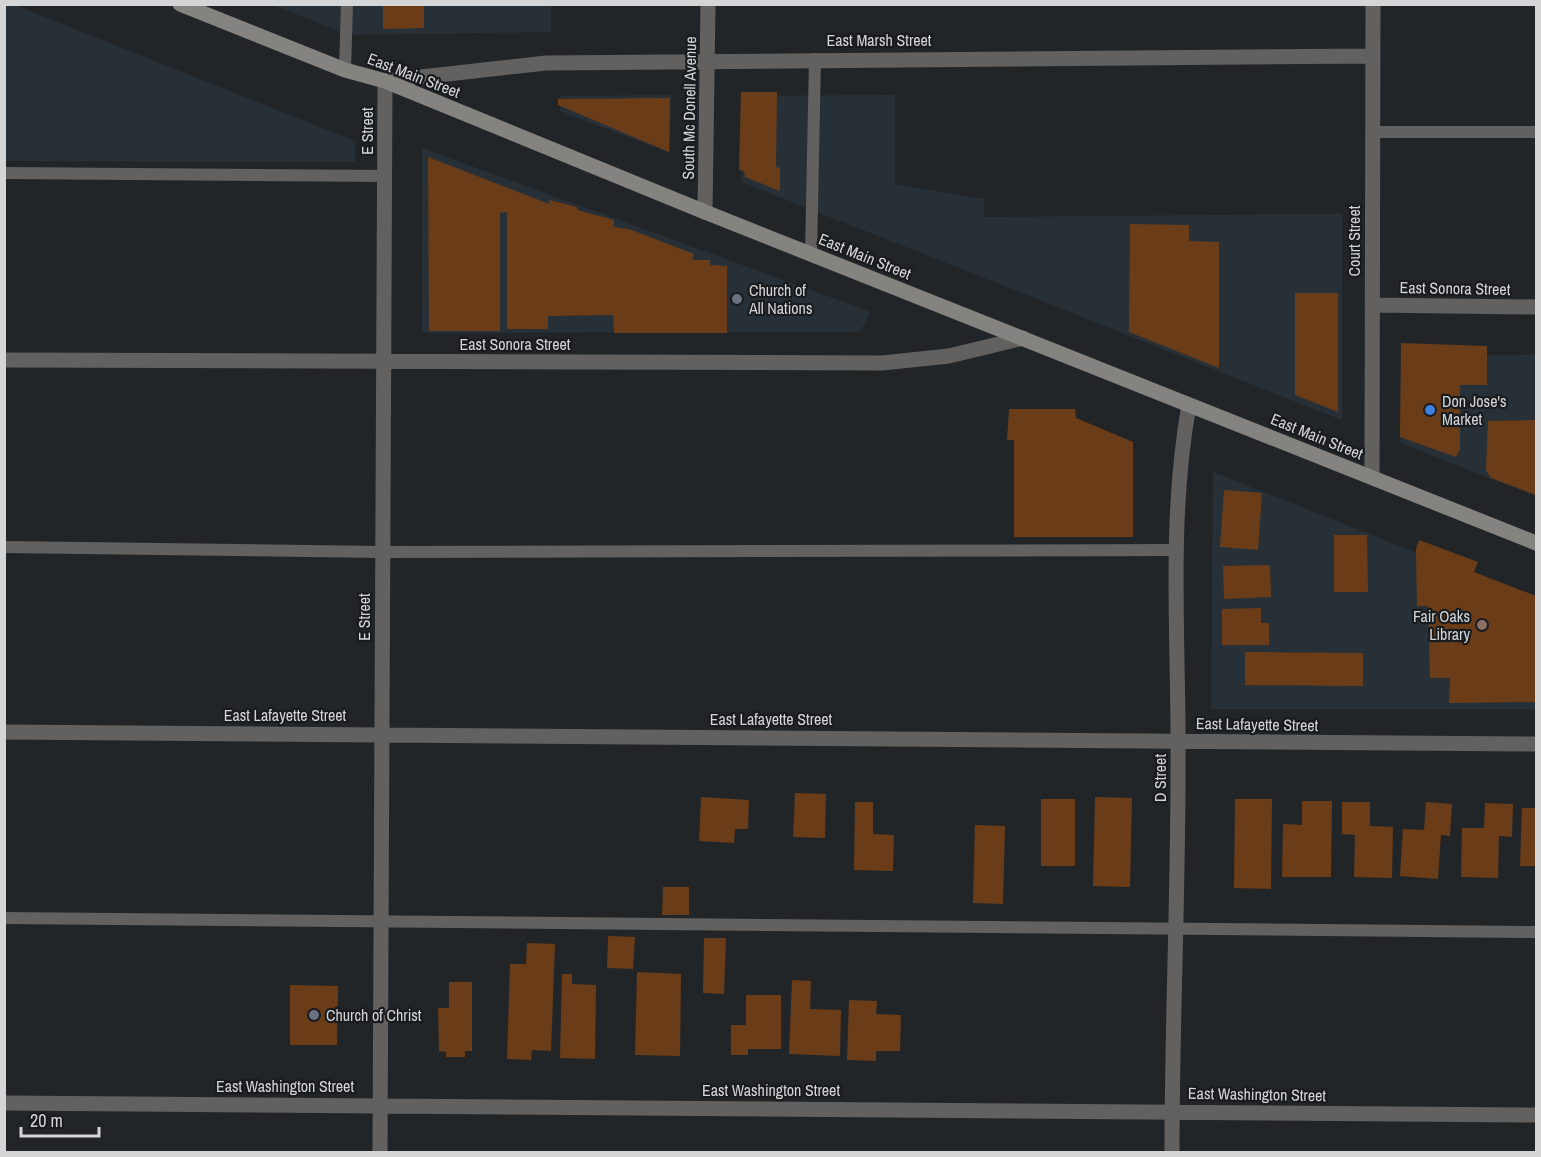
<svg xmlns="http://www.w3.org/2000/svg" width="1541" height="1157" font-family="'Archivo Narrow',sans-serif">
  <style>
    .built { fill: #283037 }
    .building { fill: #6a3d18 }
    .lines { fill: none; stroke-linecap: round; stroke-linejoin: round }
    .lane { stroke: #62615f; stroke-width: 12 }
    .street { stroke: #62615f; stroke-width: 15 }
    .secondary { stroke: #848380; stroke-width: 15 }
    .worship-dot { fill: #6b7280; stroke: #191c1f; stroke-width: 2 }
    .shop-dot { fill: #3f7fe0; stroke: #191c1f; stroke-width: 2 }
    .education-dot { fill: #8d6e63; stroke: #191c1f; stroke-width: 2 }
    .labels { text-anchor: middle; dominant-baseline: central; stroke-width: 4.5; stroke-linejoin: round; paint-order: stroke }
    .street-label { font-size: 16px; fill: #d3d5d7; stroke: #191c1f }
    .poi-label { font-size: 16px; fill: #d3d5d7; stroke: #191c1f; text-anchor: start }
  </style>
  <rect width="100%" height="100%" fill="#222528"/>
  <!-- built -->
  <path class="built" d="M5 4 14 5 355 141V162L5 161Z
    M273 5H551V32L348 35Z
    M671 95 670 153 560 111 561 96Z
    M895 95V184L984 199V217L1342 214V420L742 182V96Z
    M422 148 871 312 860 332 422 333Z
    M1536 355V496L1400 443 1401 356Z
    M1213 472 1536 600V709H1211Z"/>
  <!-- building -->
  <path class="building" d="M383 5H424V28L383 29Z
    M741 92H777L776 167 780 168V191L745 177 744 171 739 170Z
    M670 98 669 152 558 105V99Z
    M428 157 549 204V200L577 207V210L614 220V227L629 229 694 254 692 260H710V265L727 266V333H614L613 315 548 316V329H507V212L500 213V331H429Z
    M1130 224 1189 225V241L1219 242V368L1129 332Z
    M1295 293H1338V412L1295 395Z
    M1401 343 1487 346V385H1460V449L1456 457 1400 437Z
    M1009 409H1075L1076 418 1133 442V537H1014V440H1007Z
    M1536 420V495L1491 478 1486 470 1488 421Z
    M1224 490 1262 493 1258 550 1220 547Z
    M1334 535H1367L1368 592H1334Z
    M1419 540 1478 562 1474 572 1536 596V702L1449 703 1450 678H1430L1428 606H1417L1416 549Z
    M1270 565 1271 597 1224 599 1223 566Z
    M1261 608V623H1269V645H1222V609Z
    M1245 652 1363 653V686L1245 685Z
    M795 793 826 794 825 838 793 837Z
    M701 797 749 800 748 829H735L734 843 699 841Z
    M1095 797 1132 798 1130 887 1093 886Z
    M1041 799H1075V866H1041Z
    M1235 799H1272L1271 889 1234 888Z
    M1302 801H1332L1331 877H1282L1283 824 1302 825Z
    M855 802H873V834L894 835 893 871 854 870Z
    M1342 802H1370V826L1393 827 1392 878 1354 877 1355 835 1342 834Z
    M1426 802 1452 804 1450 836 1441 835 1438 879 1400 876 1403 829 1424 830Z
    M1485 803 1513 804 1512 837 1499 836 1498 878 1461 877 1462 828H1484Z
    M1522 808H1536V866H1520Z
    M975 825 1005 826 1003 904 973 903Z
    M663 887H689V915H662Z
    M608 936 635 937 633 969 607 968Z
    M704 938H726L724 994 703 993Z
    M527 943 555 944 551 1051 532 1050 531 1060 507 1059 510 964H526Z
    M637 972 681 974 680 1056 635 1055Z
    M562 974H572V984L596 985 595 1059 560 1058Z
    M792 980 811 981 810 1009 841 1010 840 1056 789 1054Z
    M449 982H472V1051H465V1057H446V1052L439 1051 438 1008H449Z
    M290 985 338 986 337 1045H290Z
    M746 995H781V1049H748V1055H731V1025H746Z
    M849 1000 877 1001 876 1014 901 1015 900 1051H876V1061L847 1060Z"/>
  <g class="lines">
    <!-- lane -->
    <path class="lane" d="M345 70 347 4
      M1373 132H1536
      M4 173 385 176
      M811 254 815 59
      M4 547 382 552 1175 550
      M4 918 1536 932"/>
    <!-- street -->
    <path class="street" d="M705 212 708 4
      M1372 305 1536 307
      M4 360 882 363 949 356 1023 338
      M1372 477 1373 4
      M4 732 1536 744
      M4 1103 1536 1115
      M380 1152 385 81 546 63 1373 56
      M1172 1152C1172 1015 1179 878 1178 740 1178 628 1169 516 1189 405"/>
    <!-- secondary -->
    <path class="secondary" d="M180 4 345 70 385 81 705 212 1536 543"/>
  </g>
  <!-- markers -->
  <g class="worship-dot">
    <circle cx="737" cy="299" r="6"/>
    <circle cx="314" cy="1015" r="6"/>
  </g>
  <circle class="shop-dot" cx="1430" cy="410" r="6"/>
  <circle class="education-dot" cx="1482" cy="625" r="6"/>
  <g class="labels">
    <!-- street labels -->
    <g class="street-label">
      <text x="879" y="40">East Marsh Street</text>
      <text transform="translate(414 75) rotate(21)">East Main Street</text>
      <text transform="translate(689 108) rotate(-89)">South Mc Donell Avenue</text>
      <text transform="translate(367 131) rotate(-90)">E Street</text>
      <text transform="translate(1354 241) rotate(-90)">Court Street</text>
      <text transform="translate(865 256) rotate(22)">East Main Street</text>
      <text transform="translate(1455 288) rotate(1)">East Sonora Street</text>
      <text x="515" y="344">East Sonora Street</text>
      <text transform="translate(1317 436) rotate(22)">East Main Street</text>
      <text transform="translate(364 617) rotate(-90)">E Street</text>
      <text x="285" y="715">East Lafayette Street</text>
      <text x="771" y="719">East Lafayette Street</text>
      <text transform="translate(1257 724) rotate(1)">East Lafayette Street</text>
      <text transform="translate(1160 778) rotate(-90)">D Street</text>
      <text x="285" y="1086">East Washington Street</text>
      <text x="771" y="1090">East Washington Street</text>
      <text transform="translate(1257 1094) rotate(1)">East Washington Street</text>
    </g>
    <!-- poi labels -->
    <g class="poi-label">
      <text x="749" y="290">Church of<tspan x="749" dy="18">All Nations</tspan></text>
      <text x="1442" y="401">Don Jose's<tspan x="1442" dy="18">Market</tspan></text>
      <text x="1470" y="616" text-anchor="end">Fair Oaks<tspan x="1470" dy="18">Library</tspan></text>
      <text x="326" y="1015">Church of Christ</text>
    </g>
  </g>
  <!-- border -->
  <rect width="1541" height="1157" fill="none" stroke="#d3d5d7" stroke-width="12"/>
  <!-- scale -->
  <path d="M21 1127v9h78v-9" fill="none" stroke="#d3d5d7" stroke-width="3"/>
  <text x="30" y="1127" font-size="18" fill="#d3d5d7" stroke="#191c1f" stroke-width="4.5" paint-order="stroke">20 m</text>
</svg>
